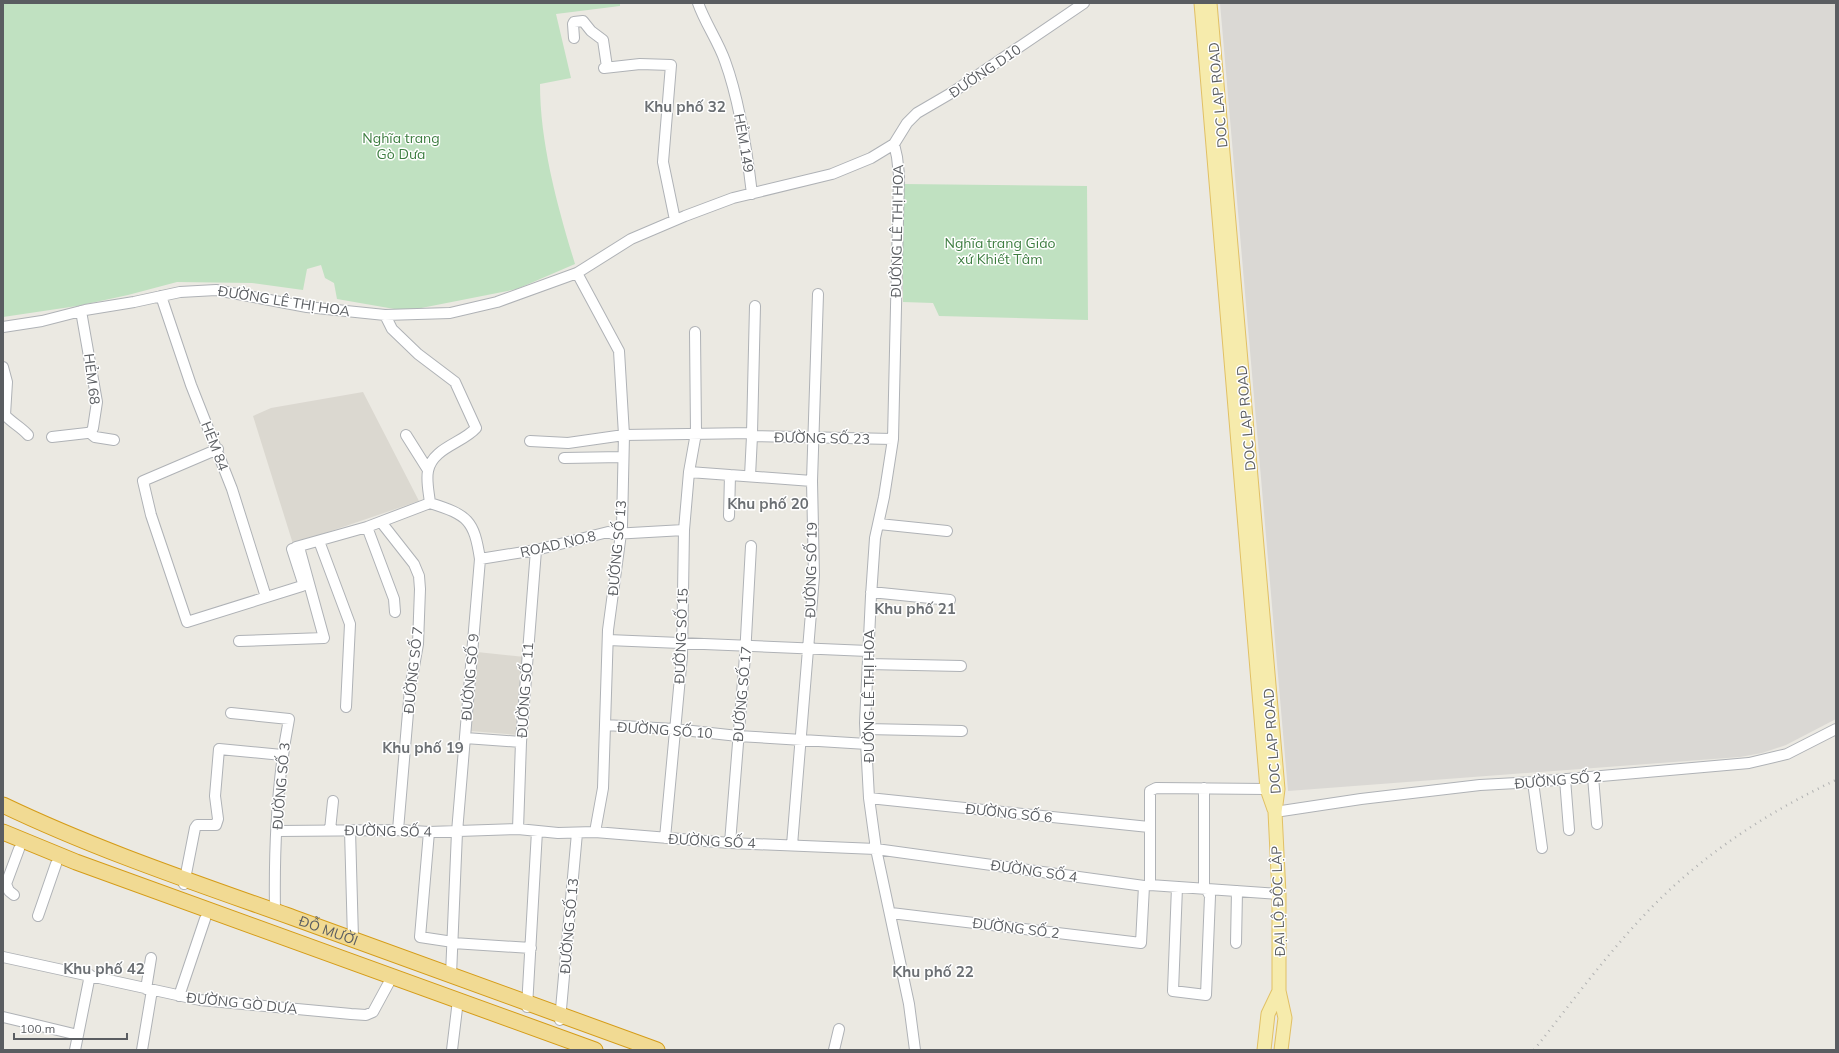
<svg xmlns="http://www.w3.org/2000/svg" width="1839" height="1053" font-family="Mulish,sans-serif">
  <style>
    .industrial { fill: #dad8d4 }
    .education { fill: #dbd8d0 }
    .green { fill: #c0e1c1 }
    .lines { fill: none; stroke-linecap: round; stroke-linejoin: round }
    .minor-casing { stroke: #afb2b6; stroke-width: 12 }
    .major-casing { stroke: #e1c065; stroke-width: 15 }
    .highway-casing { stroke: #d59c18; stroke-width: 17 }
    .minor { stroke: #fff; stroke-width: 10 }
    .major { stroke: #f6ebac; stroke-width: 13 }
    .highway { stroke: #f1da93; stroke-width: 15 }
    .rail { stroke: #b0b1b1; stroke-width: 2.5; stroke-dasharray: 1 5; stroke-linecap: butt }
    .labels { text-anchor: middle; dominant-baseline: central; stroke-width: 3; stroke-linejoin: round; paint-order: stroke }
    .street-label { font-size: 14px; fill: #5a5d61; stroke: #fff }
    .park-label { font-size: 14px; fill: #3d7d40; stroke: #fff }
    .neighbourhood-label { font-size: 15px; font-weight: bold; fill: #6b6f73; stroke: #fff }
  </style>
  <rect width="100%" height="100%" fill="#ebe9e2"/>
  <!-- industrial -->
  <path class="industrial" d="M1220 3H1836V719L1786 745 1762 753 1740 757 1288 791Z"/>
  <!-- education -->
  <path class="education" d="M363 392 419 501 293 544 253 416 271 408Z
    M477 652 525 657 518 735 471 731Z"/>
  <!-- green -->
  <path class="green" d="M3 3H620V6L556 14 571 78 540 84C540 144 558 208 575 264L517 289 406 311 337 299 334 283 325 278 321 265 307 269 303 290 252 283 177 282 128 295 77 306 3 317V66L4 64 3 62Z
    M903 184 1087 186 1088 320 939 316 933 303 903 302Z"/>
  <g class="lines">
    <!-- minor casing -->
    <g class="minor-casing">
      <path id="minor" d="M698 3C705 23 718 41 725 61 740 102 747 151 752 194
        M574 38 573 24 574 22 583 21 591 31 603 40 607 67
        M604 68 640 64 671 65 663 162 675 220
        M894 144 897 157 899 175 893 439 884 497 875 538 871 596 865 723 869 798 876 849 909 1004 915 1050
        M577 273 619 351 624 435 622 526 608 630 603 788 595 832
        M161 296 191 385 232 489 266 597
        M385 315 392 329 418 354 455 382 476 428C463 443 432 448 428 471 426 481 429 493 430 503
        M3 327 42 321 85 310 134 302 180 292 216 290 307 307 385 315 450 313 497 302 577 273 631 239 685 216 733 198 832 174 871 158 894 144 907 123 917 113 953 92 1084 3
        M3 367 7 382 5 415C12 423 21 427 28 435
        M90 433 95 437 114 440
        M752 433 755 306
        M406 435 428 470
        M752 436 893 439
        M52 437 87 433 91 432 93 428 97 402 81 311
        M530 441 568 443 624 435 752 433V436
        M218 449 143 481 151 515 187 622 302 586 303 583 292 549
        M564 458 623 457
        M689 472 812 481
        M750 476 752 436
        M430 503C468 515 474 520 480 559L457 832 451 975
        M729 516 730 475
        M381 522 414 564 419 576 420 589 418 644 410 689 398 830
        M879 524 947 531
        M367 527 394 599 395 612
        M319 541 350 624 346 707
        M296 547 367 527 430 503
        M480 559 536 550 608 532 613 534 684 530
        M871 592 950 600
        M608 640 868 651
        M239 641 324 638 299 547
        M868 664 961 666
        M231 713 289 719C277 780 274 849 275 911
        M605 725 674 729 738 736 867 744
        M866 729 962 731
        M465 738 521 742
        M1593 777 1597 824
        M1565 779 1569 830
        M1533 782 1542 848
        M869 798 1149 827
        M1275 812 1361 799 1480 785 1533 782 1749 763 1787 754 1836 729
        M518 829 521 742 536 550
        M330 830 333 801
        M350 830 353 939
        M277 831 398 830 429 832 518 829 558 833 595 832 730 843 876 849 1144 886 1150 885 1279 894
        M429 832 420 937 453 942
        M665 838 682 656 684 530 689 472 696 433 695 332
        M730 843 745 656 751 546
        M792 845 814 576 812 481 818 294
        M184 884 195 828 197 825H216L218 819 215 796 219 749 282 755
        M1150 885V791L1156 788 1267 789
        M1177 887 1173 991 1206 995 1210 896 1204 885V788
        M14 895 9 891 6 884 19 849
        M891 913 1141 943 1144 886
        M38 916 56 864
        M453 943 531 948
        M1236 943 1237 891
        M3 957 200 1000 351 1014 366 1015 373 1012 392 977
        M146 989 151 958
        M179 996 205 919
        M527 1007 537 831
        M3 1017 78 1035
        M560 1020 577 833
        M75 1050 90 975
        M142 1050 152 990
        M452 1050 458 1000
        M834 1050 839 1029"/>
    </g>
    <!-- major casing -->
    <g class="major-casing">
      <path id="major" d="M1201 3 1267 789 1274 809
        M1210 3 1278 789 1275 812 1279 894V991L1285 1018 1281 1050
        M1264 1050 1268 1014 1279 991"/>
    </g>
    <!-- highway casing -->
    <g class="highway-casing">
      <g id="highway">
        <path id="s1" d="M3 805C97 850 196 883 294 918 415 962 536 1006 657 1050"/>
        <path d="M3 832 76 862 595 1050"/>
      </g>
    </g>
    <!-- minor -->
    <use href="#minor" class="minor"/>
    <!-- major -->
    <use href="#major" class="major"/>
    <!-- highway -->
    <use href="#highway" class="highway"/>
    <!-- rail -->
    <path class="rail" d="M1534 1050C1572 1002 1609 951 1652 907 1705 853 1768 812 1836 780"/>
  </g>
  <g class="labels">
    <!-- street labels -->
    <g class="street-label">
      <text transform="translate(985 71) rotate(-34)">ĐƯỜNG D10</text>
      <text transform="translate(1218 95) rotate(-95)">DOC LAP ROAD</text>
      <text transform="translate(744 143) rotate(80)">HẺM 149</text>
      <text transform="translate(897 231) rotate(-89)">ĐƯỜNG LÊ THỊ HOA</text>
      <text transform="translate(284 301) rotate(9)">ĐƯỜNG LÊ THỊ HOA</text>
      <text transform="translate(92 379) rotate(83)">HẺM 68</text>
      <text transform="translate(1246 418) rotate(-95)">DOC LAP ROAD</text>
      <text transform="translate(822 438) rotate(1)">ĐƯỜNG SỐ 23</text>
      <text transform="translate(215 446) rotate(69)">HẺM 84</text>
      <text transform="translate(558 544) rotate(-13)">ROAD NO.8</text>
      <text transform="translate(617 548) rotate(-85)">ĐƯỜNG SỐ 13</text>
      <text transform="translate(811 570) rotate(-89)">ĐƯỜNG SỐ 19</text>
      <text transform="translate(681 636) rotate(-88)">ĐƯỜNG SỐ 15</text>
      <text transform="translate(413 670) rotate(-84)">ĐƯỜNG SỐ 7</text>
      <text transform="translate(470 677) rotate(-85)">ĐƯỜNG SỐ 9</text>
      <text transform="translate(525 690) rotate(-86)">ĐƯỜNG SỐ 11</text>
      <text transform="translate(742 694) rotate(-85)">ĐƯỜNG SỐ 17</text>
      <text transform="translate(869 696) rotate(-90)">ĐƯỜNG LÊ THỊ HOA</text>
      <text transform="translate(665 730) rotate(4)">ĐƯỜNG SỐ 10</text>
      <text transform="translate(1272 741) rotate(-94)">DOC LAP ROAD</text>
      <text transform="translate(1558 780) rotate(-5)">ĐƯỜNG SỐ 2</text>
      <text transform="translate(281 786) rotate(-85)">ĐƯỜNG SỐ 3</text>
      <text transform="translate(1009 813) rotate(6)">ĐƯỜNG SỐ 6</text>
      <text transform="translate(388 831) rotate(1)">ĐƯỜNG SỐ 4</text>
      <text transform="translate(712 841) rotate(3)">ĐƯỜNG SỐ 4</text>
      <text transform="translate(1034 871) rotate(8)">ĐƯỜNG SỐ 4</text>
      <text transform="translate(1278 901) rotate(-92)">ĐẠI LỘ ĐỘC LẬP</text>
      <text transform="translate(569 926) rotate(-85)">ĐƯỜNG SỐ 13</text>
      <text transform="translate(1016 928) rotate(7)">ĐƯỜNG SỐ 2</text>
      <text stroke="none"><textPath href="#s1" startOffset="349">ĐỖ MƯỜI</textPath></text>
      <text transform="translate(242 1003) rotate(6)">ĐƯỜNG GÒ DƯA</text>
    </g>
    <!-- park labels -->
    <g class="park-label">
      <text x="401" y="138">Nghĩa trang<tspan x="401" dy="16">Gò Dưa</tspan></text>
      <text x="1000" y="243">Nghĩa trang Giáo<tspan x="1000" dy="16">xứ Khiết Tâm</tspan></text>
    </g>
    <!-- neighbourhood labels -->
    <g class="neighbourhood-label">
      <text x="685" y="106">Khu phố 32</text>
      <text x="768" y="503">Khu phố 20</text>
      <text x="915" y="608">Khu phố 21</text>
      <text x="423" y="747">Khu phố 19</text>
      <text x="104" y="968">Khu phố 42</text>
      <text x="933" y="971">Khu phố 22</text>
    </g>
  </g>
  <!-- border -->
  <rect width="1839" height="1053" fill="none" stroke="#5a5d61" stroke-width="8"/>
  <!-- scale -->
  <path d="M14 1033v6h113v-6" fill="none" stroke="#5a5d61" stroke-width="2"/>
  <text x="20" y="1033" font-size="12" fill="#5a5d61" stroke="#ffffff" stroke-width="3" paint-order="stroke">100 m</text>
</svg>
